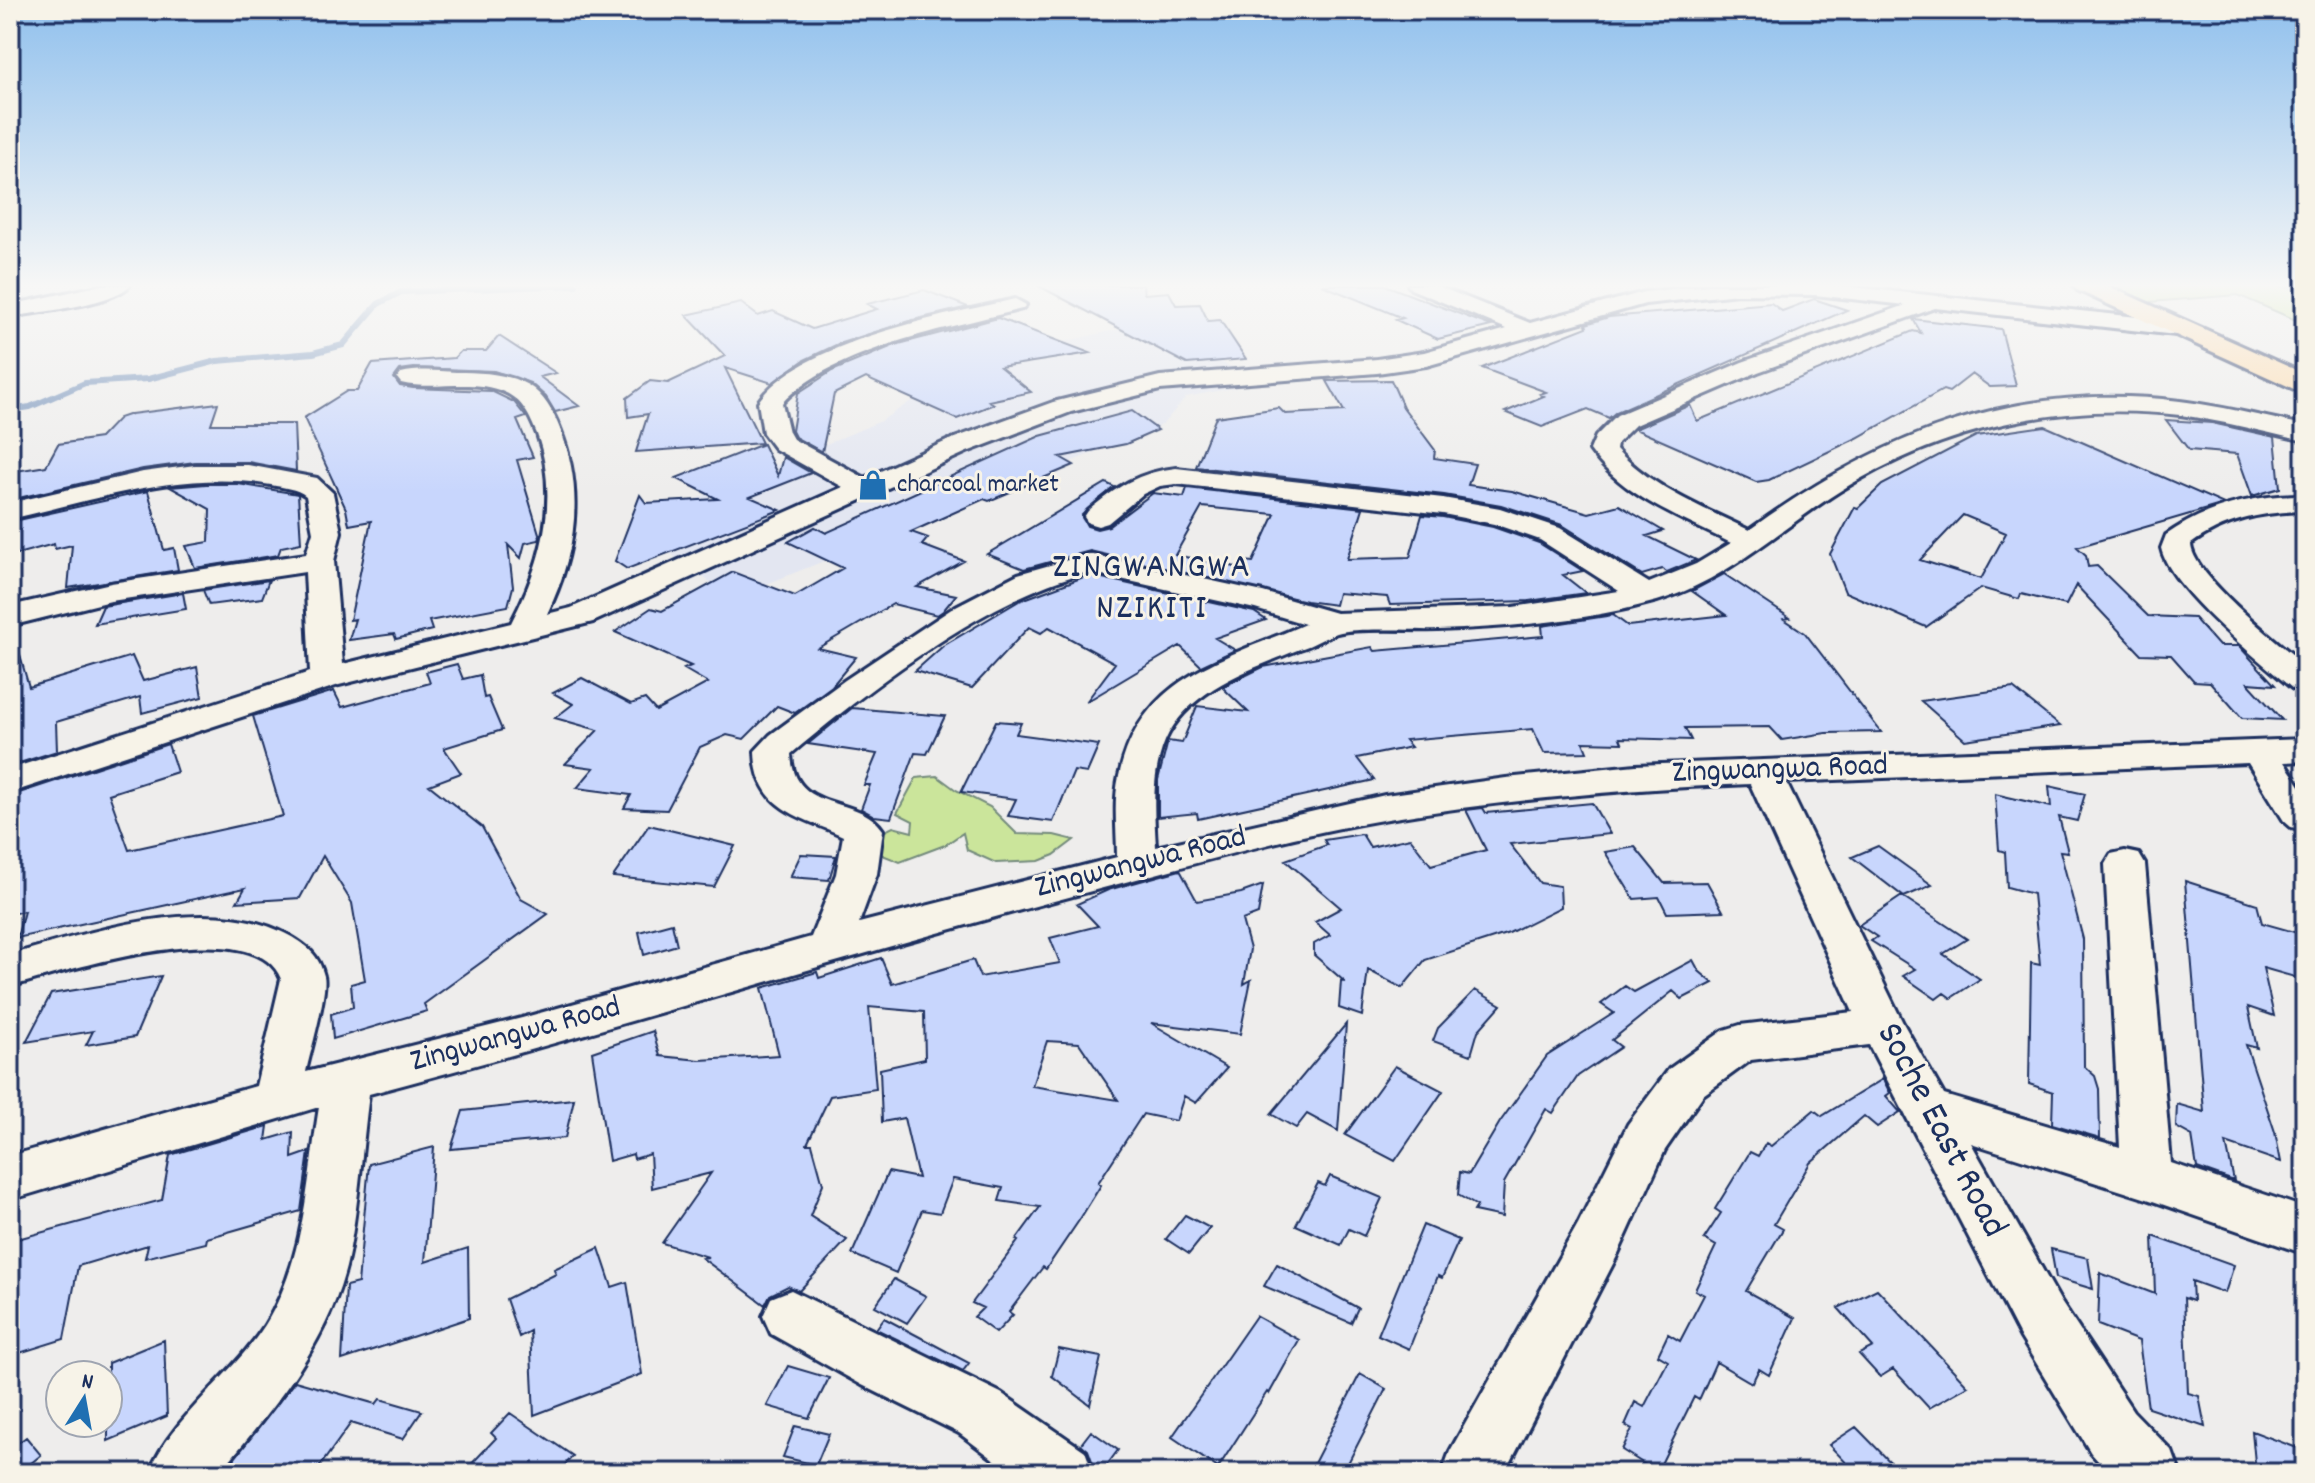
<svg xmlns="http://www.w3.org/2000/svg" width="2315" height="1483" font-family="Dekko,sans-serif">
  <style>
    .built { fill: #e3e6f1 }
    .green { fill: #cbe59b; stroke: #738a7c; stroke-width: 2 }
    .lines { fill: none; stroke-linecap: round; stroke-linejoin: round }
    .stream { stroke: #7390b9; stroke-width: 6 }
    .building { fill: #c8d6fd; stroke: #1b2f5e; stroke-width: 2; fill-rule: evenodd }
    .minor-casing { stroke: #1b2f5e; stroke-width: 6 }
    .major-casing { stroke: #1b2f5e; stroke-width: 6 }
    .minor { fill: #f7f3e8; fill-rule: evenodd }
    .major { fill: #fedbac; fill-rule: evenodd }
    .labels { text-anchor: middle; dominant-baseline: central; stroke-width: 6; stroke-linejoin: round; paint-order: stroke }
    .far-poi-label { font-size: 26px; fill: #1b2f5e; stroke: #f7f3e8; text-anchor: start }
    .street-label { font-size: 32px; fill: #1b2f5e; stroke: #f7f3e8 }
    .quarter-label { font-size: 36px; letter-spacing: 2px; fill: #1b2f5e; stroke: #f7f3e8 }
    .near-street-label { font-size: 38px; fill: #1b2f5e; stroke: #f7f3e8 }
  </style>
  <rect width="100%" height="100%" fill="#eeedec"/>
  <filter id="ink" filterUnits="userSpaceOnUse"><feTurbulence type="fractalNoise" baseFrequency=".0125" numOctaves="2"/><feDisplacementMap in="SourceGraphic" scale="16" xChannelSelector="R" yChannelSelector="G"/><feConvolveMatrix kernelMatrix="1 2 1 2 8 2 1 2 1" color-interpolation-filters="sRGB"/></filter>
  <g filter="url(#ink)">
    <!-- built -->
    <path class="built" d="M1129 327 1181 339 1260 383 1186 397 1162 425 732 598 632 526 881 421 969 363Z"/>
    <!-- green -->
    <path class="green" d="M2097 285H2272L2305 291V324L2238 295 2137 303Z
      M937 776 956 790 990 807 1017 834 1054 835 1074 840 1054 855 1039 861 996 863 967 850 963 833 945 845 900 862 880 854 873 837 893 827 912 832 913 821 897 813 916 778Z"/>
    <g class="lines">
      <!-- stream -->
      <path class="stream" d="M2284 285 2305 288
        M10 410 30 407 85 383 148 379 217 361 313 353 343 345 378 304 401 292 576 285"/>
    </g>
    <!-- building -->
    <path class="building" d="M1037 285H1143L1144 294 1169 292 1176 305 1200 304 1208 321 1220 320 1246 359 1187 364Z
      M1322 285H1385L1491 326 1438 339 1396 320 1403 318Z
      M924 290 968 307 913 320 838 344 804 360 772 383 725 368 762 443 636 452 648 414 628 417 627 398 650 381 668 383 725 356 686 315 741 303 758 316 773 311 812 329 877 309 867 304Z
      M1814 299 1847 310 1616 412 1609 418 1588 409 1542 427 1505 412 1544 396 1540 394 1546 392 1482 368 1587 327 1586 324 1609 317 1771 303 1782 311Z
      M998 318 1090 353 1000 367 1031 392 989 401 994 404 957 419 866 378 834 394 822 452 795 437 792 431 798 393 832 371 895 345Z
      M1913 319 2001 329 2016 386 1990 387 1972 374 1949 392 1943 390 1857 438 1769 480 1756 482 1635 429 1690 405 1697 421 1913 331 1921 333Z
      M499 336 556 373 540 377 579 406 555 412 546 397 530 383 494 371 414 368 400 370 394 378 400 386 413 388 491 391 514 402 526 417 517 420 533 457 517 460 540 537 539 540 525 543 521 558 508 545 513 587 508 606 429 621 432 630 396 639 394 634 349 640 355 619 350 620 371 521 349 525 346 509 304 418 347 391H357L372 364 454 358 461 351H486Z
      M1391 380 1403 407 1435 450 1434 458 1475 464 1468 485 1512 491 1589 513 1619 505 1663 531 1647 536 1696 560 1667 572 1662 569 1642 575 1562 525 1501 505 1444 495 1196 467 1216 417 1279 408 1285 414 1344 411 1327 381Z
      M218 403 211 424H294L296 471 248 462H195L143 469 10 500V472L46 466 58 444 100 438 119 418 131 414Z
      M1132 411 1158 430 1126 444 1060 457 1074 465 989 501 984 499 911 532 928 538 922 545 964 561 917 587 956 595 943 611 937 615 893 604 818 648 856 657 832 686 795 713 777 706 744 739 727 735 700 747 667 810 624 808 631 795 577 788 594 768 565 764 598 730 555 718 573 704 553 693 582 678 631 704 645 699 656 711 708 683 684 669 691 666 615 632 651 608 662 611 733 572 795 596 843 568 788 542 815 527 826 533 1040 436Z
      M2166 420 2212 423 2275 437 2280 488 2252 496 2237 454 2189 450Z
      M2045 426 2224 504 2077 547 2086 555 2088 567 2097 566 2148 616 2194 618 2219 646H2239L2275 685 2248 683 2282 720 2242 718 2210 682 2194 681 2171 655 2141 654 2076 585 2066 605 2021 594 2019 599 1981 588 1926 627 1845 592 1830 554 1855 507 1858 508 1882 485 1976 436ZM1963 515 2006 533 1981 579 1920 560Z
      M763 444 778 476 783 457 811 473 750 497 780 510 627 569 615 561 640 495 646 503 718 499 676 478Z
      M1106 483 1114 487 1082 515 1087 526 1097 529 1109 526 1153 493 1184 497 1187 488 1363 508 1347 559 1410 557 1422 515 1443 517 1493 527 1539 543 1583 571 1563 575 1586 593 1529 601 1390 605 1387 597 1338 593 1335 605 1306 601 1090 551 1024 569 987 554ZM1202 507 1275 514 1253 562 1244 561 1241 568 1175 555Z
      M206 484H238L298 494 301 543 281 547 278 555 195 568 186 546 209 542 210 509 170 487Z
      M148 491 164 550 174 548 178 570 68 588 72 545 55 549 54 544 10 556V522Z
      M1724 574 1790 618 1784 619 1805 633 1881 732 1826 733 1782 740 1770 727 1685 728 1691 740 1620 738 1622 743 1583 742 1587 752 1544 753 1533 729 1405 740 1411 747 1357 758 1374 780 1198 819 1197 813 1158 817V780L1168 741 1182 743 1197 706 1248 712 1222 687 1263 667 1372 647 1375 651 1543 636 1542 626 1613 615 1628 626 1726 615 1692 591Z
      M1089 575 1254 612 1266 620 1215 638 1235 650 1201 666 1180 646 1086 702 1115 663 1049 627 1041 633 1029 627 972 688 915 671 943 646 1019 601Z
      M269 580 262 598 209 605 203 590Z
      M183 593 186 609 95 624 103 606Z
      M17 645 29 687 132 656 143 681 197 667 202 697 142 713 140 697 56 722 57 751 10 766V646Z
      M457 664 463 679 480 675 484 698 488 697 502 730 444 748 461 773 429 785 482 827 521 899 548 914 424 1004 427 1011 333 1039 331 1014 353 1007 351 984 365 980 352 903 323 856 300 898 237 902 245 888 17 938 24 911 10 914V796L168 744 177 772 109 794 129 850 283 816 253 716 334 691 342 707 430 683 426 672Z
      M2013 688 2060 726 1965 740 1921 701Z
      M852 708 945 716 927 754 915 753 891 818 874 816 861 809 870 785H864L877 754 808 744Z
      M996 721 1021 723 1016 734 1099 745 1087 773 1074 771 1053 822 1008 816 1016 799 961 792Z
      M2049 786 2085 794 2077 821 2059 817 2068 852 2060 851 2083 939 2084 1066 2095 1076 2099 1089 2100 1138 2052 1124 2053 1092 2029 1084 2031 963 2040 965 2033 894 2007 887 2005 852 1999 850 1995 794 2051 807Z
      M1592 803 1610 834 1510 844 1540 883 1560 886 1561 907 1509 933 1425 960 1402 988 1368 970 1362 1016 1339 1008 1341 981 1345 982 1314 955V944L1330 935 1315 922 1341 908 1285 860 1327 845 1324 840 1362 834 1370 847 1410 838 1431 865 1486 850 1466 810 1483 808 1486 813Z
      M649 825 735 846 714 887 613 877Z
      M1878 846 1932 885 1904 897 1852 857Z
      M1635 847 1664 883 1707 882 1723 911 1667 913 1659 897 1634 899 1605 852Z
      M801 854 836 856 829 880 790 877Z
      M1180 870 1197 901 1241 893 1263 885 1258 914 1242 920 1250 949 1244 984 1251 980 1240 1034 1151 1023 1227 1068 1196 1103 1184 1096 1176 1121 1143 1114 1098 1183 1101 1185 1080 1219 1046 1269 1043 1267 1009 1312 1013 1315 996 1333 974 1317 983 1308 972 1303 1018 1241 1016 1240 1040 1207 999 1201 1003 1188 953 1179 940 1213 922 1210 896 1273 852 1254 888 1172 918 1178 904 1118 882 1122 880 1069 925 1059 924 1012 869 1007 876 1089 830 1096 807 1144H812L823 1184 810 1216 847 1240 799 1291 788 1286 770 1295 765 1305 702 1258 708 1257 662 1243 711 1173 652 1188 650 1154 634 1159 633 1154 609 1161 592 1052 653 1031 660 1056 700 1060 779 1055 762 988 817 972 819 978 881 958 892 984 973 960 980 977 1060 963 1050 938 1098 926 1077 904 1108 890ZM1047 1041 1079 1043 1118 1100 1032 1086Z
      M2185 881 2257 904 2262 923 2305 935V980L2263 968 2274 1016 2248 1007 2257 1048 2246 1045 2275 1132 2281 1162 2226 1143 2234 1181 2197 1168 2192 1136 2176 1127 2177 1104 2204 1112Z
      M1902 896 1967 939 1943 954 1980 979 1951 998 1944 993 1936 999 1903 976 1915 969 1871 941 1877 937 1859 925Z
      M672 923 677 945 644 955 639 932Z
      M1693 960 1699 971 1713 983 1682 999 1673 991 1612 1040 1621 1047 1578 1076 1553 1113 1546 1109 1504 1183 1502 1217 1474 1211 1477 1206 1458 1195 1460 1172 1469 1174 1500 1122 1547 1056 1614 1013 1601 1004 1625 986 1634 992Z
      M161 976 135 1037 86 1045 93 1031 26 1042 51 994Z
      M1475 990 1501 1005 1478 1031 1471 1055 1433 1041 1438 1028Z
      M1346 1024 1338 1131 1307 1114 1296 1128 1271 1114Z
      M1395 1066 1443 1091 1395 1161 1345 1135Z
      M1883 1079 1890 1093 1886 1096 1900 1112 1877 1127 1864 1116 1810 1163 1774 1224 1783 1229 1746 1291 1795 1318 1769 1375 1759 1369 1752 1383 1716 1362 1699 1400 1694 1397 1657 1472 1622 1450 1632 1429 1625 1425 1635 1402 1644 1407 1668 1361 1658 1355 1668 1334 1680 1341 1704 1295 1695 1290 1716 1246 1704 1239 1721 1213 1715 1209 1750 1152 1758 1156 1766 1143 1771 1146 1814 1110 1822 1116Z
      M574 1099 565 1138 451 1149 463 1111Z
      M268 1126 266 1140 293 1132 292 1158 309 1152 301 1211 207 1238 206 1243 145 1258 148 1245 78 1266 64 1339 10 1356V1241L162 1200 170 1155Z
      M434 1147 425 1262 468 1248 469 1318 342 1360 346 1286 358 1283 369 1164Z
      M1330 1176 1382 1198 1364 1236 1349 1229 1341 1245 1296 1225 1318 1183 1325 1186Z
      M1185 1215 1210 1228 1189 1254 1166 1239Z
      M1423 1225 1459 1240 1442 1278 1438 1276 1409 1349 1378 1335Z
      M2153 1236 2234 1265 2225 1293 2192 1281 2193 1301 2184 1298 2188 1393 2199 1396 2205 1427 2148 1408 2139 1341 2098 1325 2100 1273 2155 1294Z
      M599 1248 612 1287 627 1282 642 1374 534 1415 530 1331 519 1337 506 1299 556 1274 554 1269Z
      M2051 1249 2088 1258 2093 1289 2056 1278Z
      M1277 1264 1358 1308 1351 1323 1264 1286Z
      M894 1279 926 1296 907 1323 875 1306Z
      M1877 1289 1968 1386 1929 1408 1893 1369 1880 1377 1859 1354 1873 1347 1838 1308Z
      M1256 1316 1299 1340 1269 1394 1267 1392 1218 1468 1172 1437Z
      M884 1318 948 1352 969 1363 963 1371 876 1329Z
      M164 1340 167 1416 108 1441V1363Z
      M1059 1349 1101 1357 1090 1405 1052 1376Z
      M788 1366 829 1378 809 1418 767 1406Z
      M1360 1374 1386 1389 1343 1473H1309Z
      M295 1381 376 1404 380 1399 422 1411 403 1439 351 1423 315 1473H271L232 1462Z
      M510 1413 573 1456 558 1473H463L496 1438 491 1433Z
      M795 1426 829 1434 816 1465 783 1457Z
      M1856 1427 1901 1473H1856L1829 1445Z
      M1091 1431 1118 1450 1101 1473 1095 1469 1088 1450 1081 1444Z
      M2252 1431 2305 1451V1473H2256Z
      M26 1437 41 1455 19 1473H10V1449Z"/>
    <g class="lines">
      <!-- minor casing -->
      <g class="minor-casing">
        <path id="minor" d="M102 285H130C113 305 37 312 10 317V305Z
          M1408 285H1435L1530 323 1644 292 1710 285H1833L2176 321 2187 328 2176 335 1935 308 1758 372 1635 425 1617 443 1616 449C1652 488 1702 507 1749 530 1881 434 2014 381 2180 401 2222 406 2263 417 2305 425V441C2264 432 2222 421 2180 415 2060 401 1942 428 1840 491 1778 530 1728 580 1657 601 1586 621 1512 627 1438 630 1413 631 1358 627 1337 633 1325 637 1313 645 1300 649 1252 669 1188 689 1165 741 1151 774 1154 812 1156 847L1385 795 1506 778 1636 765 2305 739V761L2284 762 2305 793V830L2291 827 2284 821 2248 763 1786 782 1903 1023 1944 1095 2120 1147 2105 864 2111 854 2125 851 2139 854 2145 864 2171 1163 2305 1208V1254L2147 1199 1971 1143 2061 1302 2133 1411 2172 1451 2180 1473H2109L2091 1453 2021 1338 1869 1045 1751 1060 1703 1095 1665 1150 1616 1258 1505 1473H1442L1450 1451 1578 1224 1628 1124 1669 1069 1724 1030 1740 1025 1853 1012 1750 784C1628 789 1508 799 1388 819 1292 835 1197 863 1103 888 857 952 616 1029 369 1094 362 1147 359 1201 349 1253 333 1339 273 1408 219 1473H149C171 1418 232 1376 265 1325 305 1261 307 1180 319 1107L10 1200V1156L256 1086 281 979C254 909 62 972 10 987V955C93 931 210 892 290 936 307 946 319 955 324 976 328 991 310 1053 306 1072L522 1018 811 937 836 874 843 836C799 815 756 810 755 751L770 735 845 680 956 606 1018 574 1089 554 1263 592 1336 613 1513 607 1619 591 1540 540 1494 524 1443 514 1176 484 1160 486 1143 494 1108 523 1098 526 1088 523 1084 517 1088 511C1116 487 1139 472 1176 468L1443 498 1500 508 1560 528 1649 583 1696 564 1731 543C1681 518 1623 497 1590 450L1596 436 1617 415 1742 362 1906 305 1815 295 1738 294 1645 304 1426 366 1377 373 1160 390 1071 412 967 452 593 622 339 685 10 793V769L310 672 305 572 111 601 10 626V606L111 583 306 554 313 532 306 496C296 488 284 488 271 485 184 469 95 500 10 519V503L143 472 195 465H248L317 478 333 493 341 532 334 561 343 664 511 623C542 564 560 499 537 434 530 417 523 400 504 392 472 378 434 391 401 383L397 378 401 373C418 369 438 371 456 372 479 372 508 373 528 385 544 395 554 413 560 429 585 491 576 555 547 614L571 608 843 487 775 449 763 433 758 402C799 342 946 315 1015 299L1026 305 1022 309C952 327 832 349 782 403L789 432 793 439 865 478 949 440 1053 402 1160 376 1377 359 1424 352 1507 329 1411 289ZM1089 572 1255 609 1305 624C1224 660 1140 676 1119 776 1113 802 1117 830 1117 857L859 923 877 874 883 830C859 793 794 816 791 754 869 688 990 595 1089 572Z
          M2305 495V511C2263 512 2225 519 2191 544 2191 574 2280 644 2305 665V692L2293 689C2260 661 2169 588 2161 548L2166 535C2207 506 2255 495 2305 495Z
          M791 1290 1001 1393 1085 1451 1093 1473H1012L959 1433 862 1385 771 1334 763 1316 771 1298Z"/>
      </g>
      <!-- major casing -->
      <g class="major-casing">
        <path id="major" d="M2073 285H2106L2305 374V394L2077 290Z"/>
      </g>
      <!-- minor -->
      <use href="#minor" class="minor"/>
      <!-- major -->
      <use href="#major" class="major"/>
    </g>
  </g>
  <!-- sky -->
  <linearGradient id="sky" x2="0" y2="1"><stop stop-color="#90c0ed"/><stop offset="0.58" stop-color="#f7f7f6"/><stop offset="1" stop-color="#f7f7f6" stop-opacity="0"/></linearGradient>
  <rect width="2315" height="492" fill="url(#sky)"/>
  <!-- icons -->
  <defs>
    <g id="shop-bare" transform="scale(2.4)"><path d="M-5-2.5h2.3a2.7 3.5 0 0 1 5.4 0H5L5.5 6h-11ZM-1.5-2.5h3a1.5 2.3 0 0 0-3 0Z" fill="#1f6fb2" stroke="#f7f3e8" stroke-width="2.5" paint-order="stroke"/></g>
  </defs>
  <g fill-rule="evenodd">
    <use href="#shop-bare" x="873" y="485"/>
  </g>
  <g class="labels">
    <!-- far-poi labels -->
    <g class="far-poi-label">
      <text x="897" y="485">charcoal market</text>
    </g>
    <!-- street labels -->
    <g class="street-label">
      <text transform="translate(1780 771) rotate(-2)">Zingwangwa Road</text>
      <text transform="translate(1141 864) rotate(-14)">Zingwangwa Road</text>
      <text transform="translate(516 1036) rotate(-15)">Zingwangwa Road</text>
    </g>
    <!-- quarter labels -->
    <g class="quarter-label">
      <text x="1152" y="569">ZINGWANGWA<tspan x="1152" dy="41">NZIKITI</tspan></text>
    </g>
    <!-- near-street labels -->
    <g class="near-street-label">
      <text transform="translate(1940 1131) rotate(62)">Soche East Road</text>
    </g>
  </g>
  <!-- margin -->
  <rect width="2315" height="1483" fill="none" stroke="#f7f3e8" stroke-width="40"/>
  <rect x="20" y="20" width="2275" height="1443" fill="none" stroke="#1b2f5e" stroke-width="3" filter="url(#ink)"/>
  <!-- north arrow -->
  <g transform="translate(84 1399) rotate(11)"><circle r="38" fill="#f7f3e8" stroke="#9fa5b1" stroke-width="2"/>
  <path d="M0-6L14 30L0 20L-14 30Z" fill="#1f6fb2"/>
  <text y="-12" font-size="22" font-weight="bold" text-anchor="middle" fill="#1b2f5e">N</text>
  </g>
</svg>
